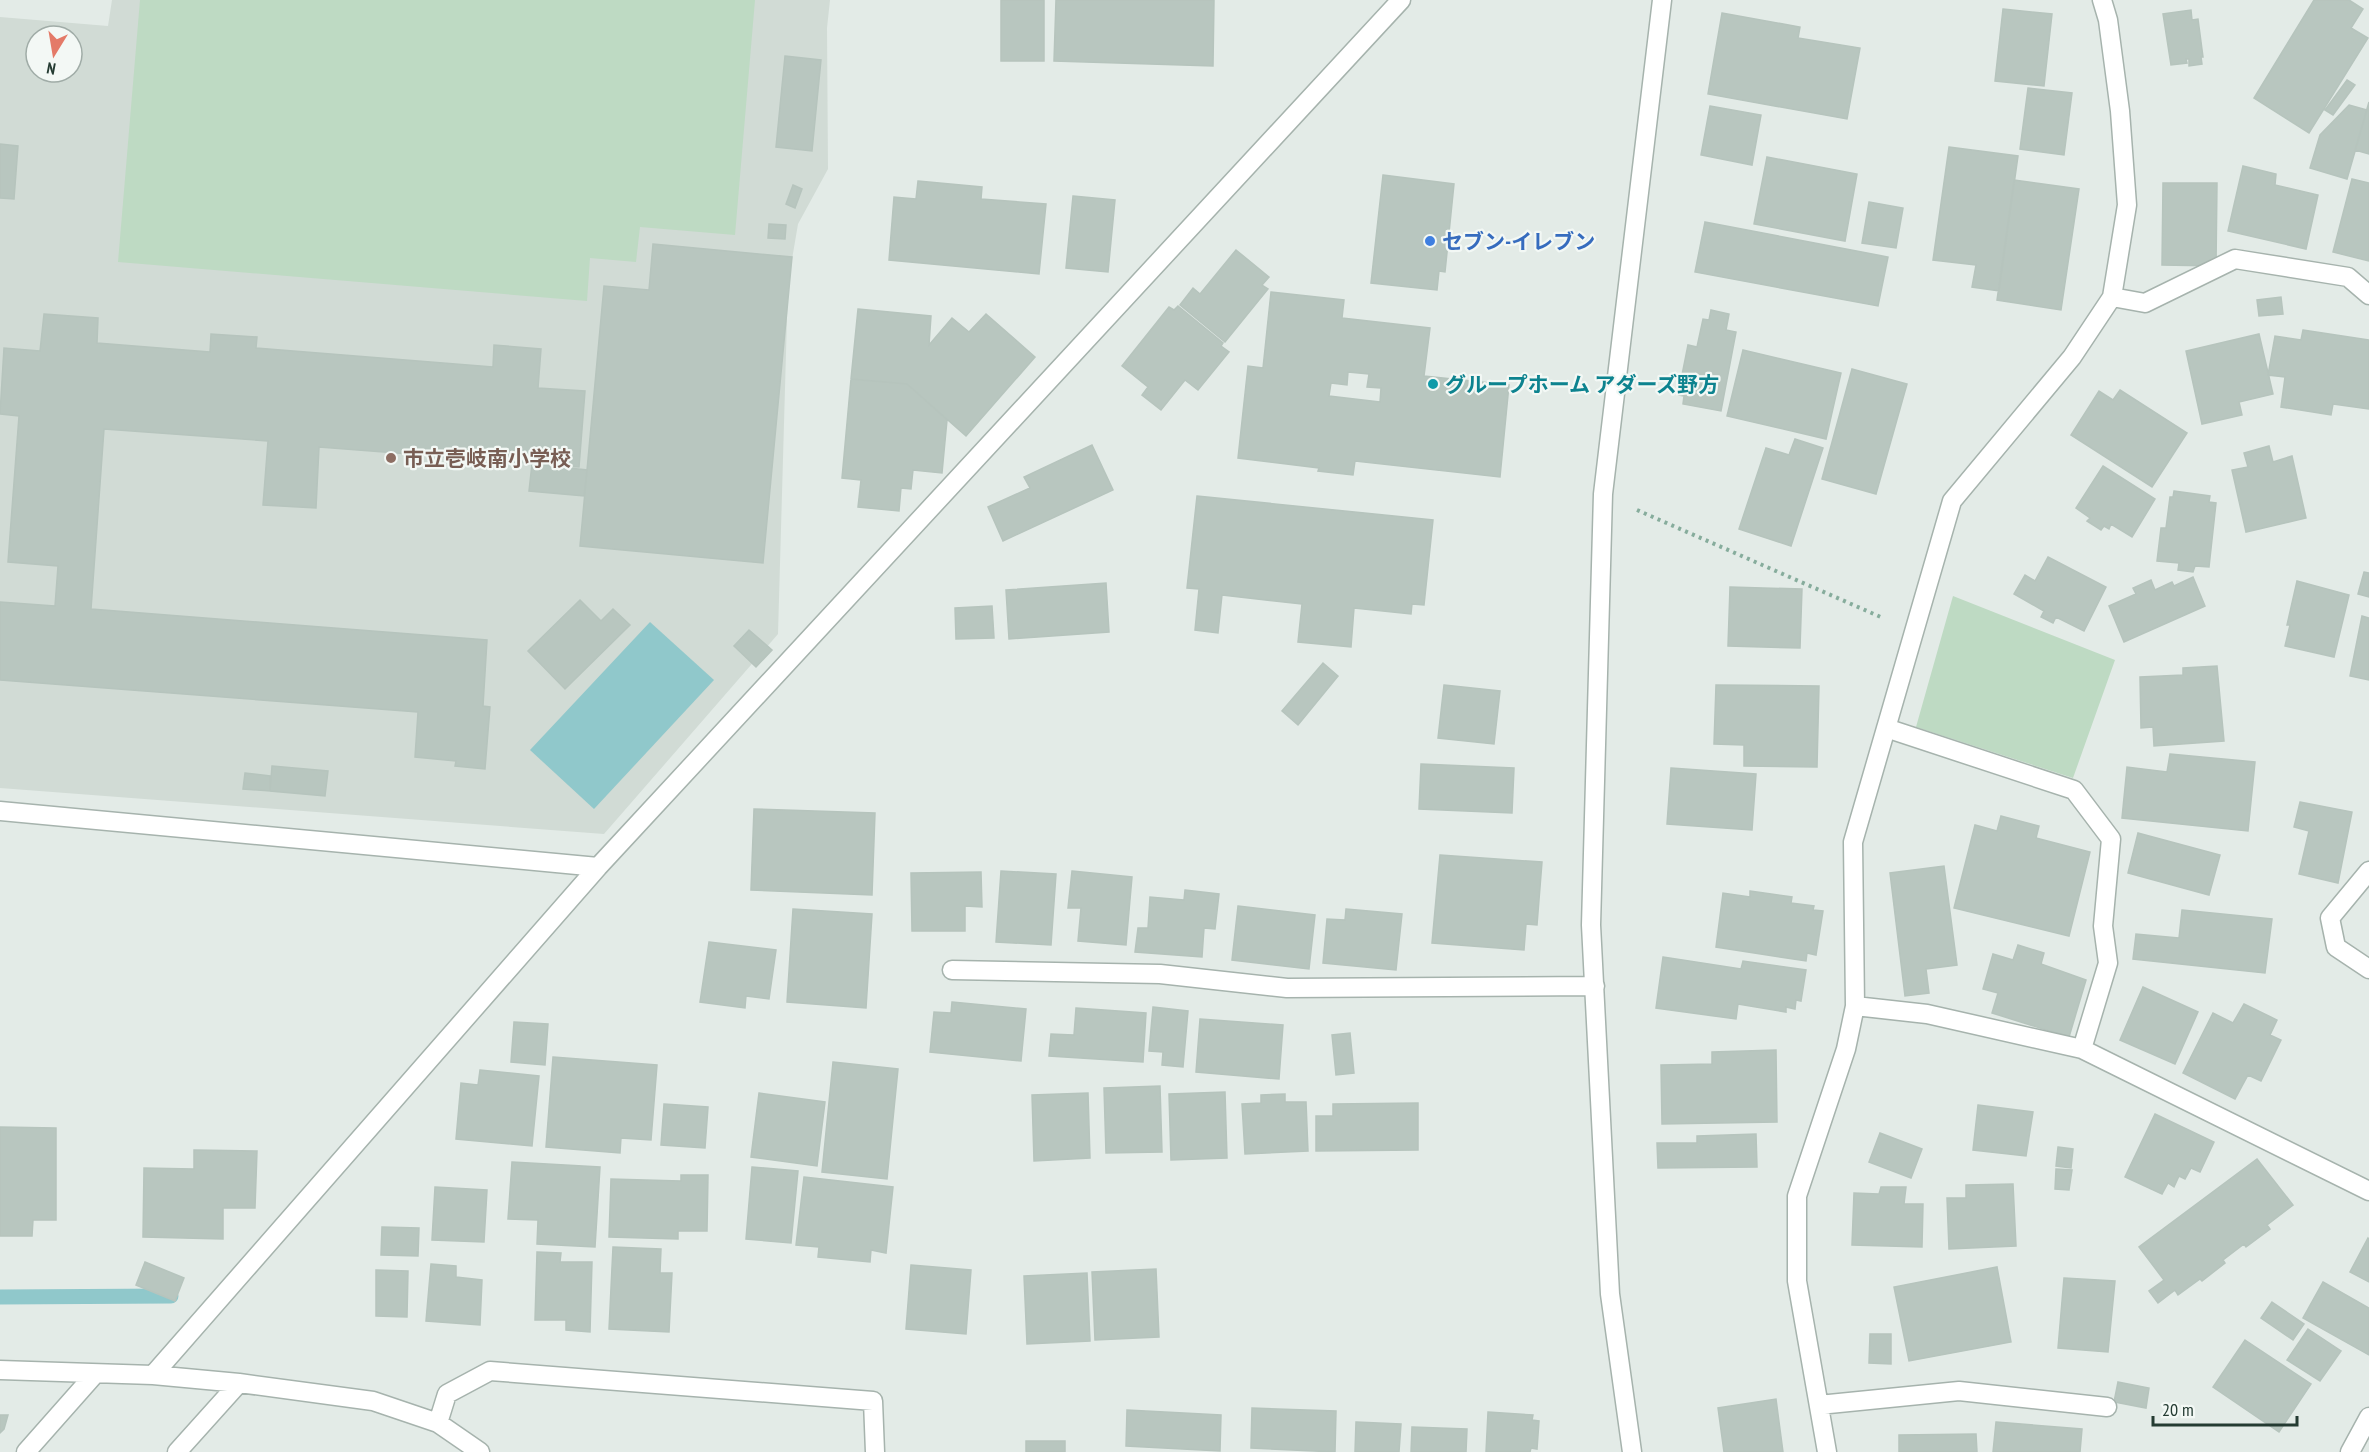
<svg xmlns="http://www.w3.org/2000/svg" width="2369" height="1452" font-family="'PT Sans Narrow','Noto Sans JP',sans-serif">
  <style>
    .built { fill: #d1dbd5; fill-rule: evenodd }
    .green { fill: #bedac3 }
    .water { fill: #90c8cb }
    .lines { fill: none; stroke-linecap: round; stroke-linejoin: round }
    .stream { stroke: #90c8cb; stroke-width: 15 }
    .building { fill: #b8c6bf; stroke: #b6c4bd; stroke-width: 1.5; fill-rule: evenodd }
    .minor-casing { stroke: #a6b3ad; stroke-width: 21 }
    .path { stroke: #86ac9c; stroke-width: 4; stroke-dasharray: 3 4.5; stroke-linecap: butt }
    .minor { stroke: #fff; stroke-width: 18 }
    .shop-dot { fill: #3f7fe0; stroke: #f3f8f5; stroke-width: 2 }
    .culture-dot { fill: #0f9aa8; stroke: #f3f8f5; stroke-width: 2 }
    .education-dot { fill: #8d6e63; stroke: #f3f8f5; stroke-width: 2 }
    .labels { text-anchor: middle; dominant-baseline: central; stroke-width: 4.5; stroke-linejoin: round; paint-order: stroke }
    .shop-label { font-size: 21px; font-weight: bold; fill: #366cbe; stroke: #f3f8f5; text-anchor: start }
    .culture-label { font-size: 21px; font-weight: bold; fill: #0d838f; stroke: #f3f8f5; text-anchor: start }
    .education-label { font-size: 21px; font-weight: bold; fill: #785e54; stroke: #f3f8f5; text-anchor: start }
  </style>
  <rect width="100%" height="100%" fill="#e3ebe7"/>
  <!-- built -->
  <path class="built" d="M112 0H830L827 28 828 169 798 224 788 283 778 634 604 834 0 788V17L108 26ZM36 36H72V72H36Z"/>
  <!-- green -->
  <path class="green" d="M140 0H755L735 235 640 227 636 262 590 258 587 301 118 262Z
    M1953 596 2115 660 2073 778 1916 727Z"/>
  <!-- water -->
  <path class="water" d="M650 622 714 680 594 809 530 750Z"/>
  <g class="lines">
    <!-- stream -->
    <path class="stream" d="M0 1297 171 1296"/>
  </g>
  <!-- building -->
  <path class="building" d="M1001 0H1044V61H1001Z
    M1056 0H1214L1213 66 1054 61Z
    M2314 0H2349L2363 9 2351 28 2368 38 2309 133 2254 98Z
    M2003 9 2052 14 2044 86 1995 81Z
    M2191 10 2192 20 2198 19 2203 57H2201L2202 64 2189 66V59H2186L2187 63 2171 65 2163 14Z
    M1722 13 1800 27 1798 38 1860 48 1847 119 1708 94Z
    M785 56 821 60 812 151 776 147Z
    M2347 80 2355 85 2333 115 2325 110Z
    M2028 88 2072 93 2064 155 2020 149Z
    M2369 102V154L2355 150Z
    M2349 105 2367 110 2347 179 2310 168 2320 135Z
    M1710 106 1761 115 1752 165 1701 155Z
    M0 144 18 146 14 199 0 198Z
    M1949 147 2018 156 1999 291 1972 287 1976 265 1933 260Z
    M1767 157 1857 174 1845 241 1754 224Z
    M2243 166 2276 174 2275 185 2318 195 2306 249 2228 231Z
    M1383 175 1454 184 1445 272 1439 271 1437 290 1371 283Z
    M2352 179 2369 183V261L2333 252Z
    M2014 180 2079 189 2061 310 1997 300Z
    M918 181 982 187 981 199 1046 204 1039 274 889 260 894 197 916 199Z
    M2163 183H2217L2216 266 2162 265Z
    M793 185 802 189 795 208 786 204Z
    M1073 196 1115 200 1108 272 1066 268Z
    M1869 202 1903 208 1896 248 1862 243Z
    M1705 222 1888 257 1878 306 1695 272Z
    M769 224 786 225 785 239 768 238Z
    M653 244 792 257 763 563 580 546 604 286 649 290Z
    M1236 250 1269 277 1262 285 1268 289 1225 342 1180 305 1193 288 1200 294Z
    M1271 292 1344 300 1342 318 1430 328 1424 376 1509 385 1500 477 1355 461 1353 475 1318 471 1319 468 1238 458 1248 366 1263 368ZM1348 372 1369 374 1367 387 1381 388 1380 402 1329 396 1331 383 1347 385Z
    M2281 297 2283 314 2259 316 2257 300Z
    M1178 306 1223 343 1221 346 1229 352 1198 390 1185 380 1161 410 1142 395 1148 387 1122 366 1169 307 1174 310Z
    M858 309 931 316 929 345 952 318 969 332 986 314 1035 357 966 436 907 384 851 379Z
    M1711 310 1729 314 1726 330 1736 332 1721 411 1683 404 1684 396 1678 395 1688 345 1697 347 1703 319 1709 320Z
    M44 314 98 318 97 343 210 352 211 334 257 337 256 348 493 367 494 345 541 349 538 388 585 391 579 467 319 447 316 508 263 505 268 441 104 429 91 609 487 640 483 706 490 707 485 769 455 766 456 761 415 757 418 712 0 680V602L55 606 58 566 8 562 19 416 0 414 4 348 40 351Z
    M2303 330 2369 340V409L2333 404 2331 415 2281 407 2285 377 2268 375 2275 336 2301 340Z
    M2259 334 2273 394 2239 402 2242 415 2202 424 2186 351Z
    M1743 350 1841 373 1826 439 1727 416Z
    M1852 369 1907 384 1876 494 1822 479Z
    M851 379 907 384 947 420 942 473 913 470 911 489 901 488 899 511 858 507 861 480 842 478Z
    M2120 390 2187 433 2152 487 2071 435 2099 391 2113 400Z
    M1795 439 1823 448 1791 546 1739 529 1766 448 1789 455Z
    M1092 445 1113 490 1003 541 988 507 1030 488 1024 477Z
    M2269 446 2273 462 2292 456 2306 518 2246 532 2232 470 2248 467 2244 453Z
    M532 464 587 470 584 496 529 491Z
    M2103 466 2155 499 2132 537 2111 524 2109 529 2104 526 2101 530 2087 521 2090 518 2076 508Z
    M2174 491 2210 496 2209 502 2216 503 2209 567 2195 566 2193 572 2178 570 2179 563 2157 561 2161 528H2166L2170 497H2173Z
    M1197 496 1433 520 1424 605 1412 604 1411 614 1354 608 1351 647 1298 642 1302 604 1222 595 1218 633 1195 630 1199 589 1187 588Z
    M2048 557 2106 587 2084 631 2056 617 2053 623 2041 617 2044 611 2014 594 2025 575 2035 581Z
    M2364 572 2369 573V597L2358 594Z
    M2193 577 2205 606 2124 642 2109 606 2136 594 2133 588 2151 580 2155 590 2172 582 2174 586Z
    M2297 581 2349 595 2334 657 2285 646 2290 625H2287Z
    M1106 583 1109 632 1009 639 1006 590Z
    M1730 587 1802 589 1800 648 1728 646Z
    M580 600 601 621 613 609 630 625 565 689 528 651Z
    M992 606 994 638 956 639 955 608Z
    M2362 616 2369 618V680L2350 676Z
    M749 630 772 650 756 667 734 646Z
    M1323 663 1338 676 1298 725 1282 711Z
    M2217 666 2224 741 2154 746 2153 727 2141 728 2140 677 2183 675V668Z
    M1444 685 1500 691 1494 744 1438 738Z
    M1716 685 1819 686 1817 767 1744 766V745L1714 744Z
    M2170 754 2255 762 2248 831 2122 818 2127 767 2167 772Z
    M1421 764 1514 768 1512 813 1419 809Z
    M272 766 328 771 325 796 270 791Z
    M1671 768 1756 774 1752 830 1667 824Z
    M245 773 270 776V791L243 789Z
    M2300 802 2352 812 2338 883 2299 874 2309 831 2294 827Z
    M754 809 875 813 872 895 751 890Z
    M2001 816 2039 826 2036 838 2090 852 2069 936 1954 908 1975 825 1997 831Z
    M2138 833 2220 855 2209 895 2128 873Z
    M1440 855 1542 862 1537 925 1526 924 1524 950 1432 943Z
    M1944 866 1957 965 1926 969 1929 993 1905 996 1890 873Z
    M1001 871 1056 874 1051 945 996 942Z
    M1072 871 1132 877 1126 945 1078 941 1081 908H1068Z
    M981 872 982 907 965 906V931H912L911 873Z
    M1185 890 1219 894 1215 929 1204 928 1202 957 1135 952 1138 928H1148L1150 897 1184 900Z
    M1750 891 1792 897 1791 903 1814 906 1813 910 1823 911 1816 955 1807 953 1806 961 1716 947 1723 893 1750 897Z
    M1238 906 1315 915 1309 969 1232 960Z
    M793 909 872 914 866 1008 787 1002Z
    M1346 909 1402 914 1396 970 1323 963 1327 919 1345 920Z
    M2182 910 2272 919 2265 973 2133 959 2136 934 2179 938Z
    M709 942 776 950 769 999 746 996 745 1008 700 1002Z
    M2018 945 2044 953 2041 964 2086 980 2069 1037 1992 1013 1998 993 1983 989 1993 954 2013 960Z
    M1663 957 1741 969 1743 961 1806 970 1801 1001 1796 1000 1795 1009 1786 1007V1012L1738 1004 1736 1019 1656 1008Z
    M2143 987 2198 1012 2175 1064 2120 1040Z
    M952 1002 1026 1009 1021 1061 930 1052 934 1012 951 1013Z
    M2244 1004 2277 1020 2270 1035 2281 1040 2261 1081 2248 1075 2235 1099 2183 1073 2213 1013 2233 1023Z
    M1153 1007 1188 1011 1183 1067 1162 1065 1163 1052 1149 1051Z
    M1076 1008 1146 1013 1143 1062 1049 1056 1051 1034 1074 1035Z
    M1200 1019 1283 1025 1279 1079 1196 1072Z
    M514 1022 548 1024 545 1065 511 1062Z
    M1350 1033 1354 1073 1336 1075 1332 1035Z
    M1776 1050 1777 1122 1662 1124 1661 1065 1712 1064V1052Z
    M553 1057 657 1065 651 1140 621 1138 620 1153 546 1147Z
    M833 1062 898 1069 887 1179 822 1172Z
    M480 1070 539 1076 532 1146 456 1139 461 1083 478 1085Z
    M1160 1086 1162 1152 1106 1153 1104 1088Z
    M1225 1092 1227 1158 1171 1160 1169 1094Z
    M759 1093 825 1102 817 1166 751 1157Z
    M1088 1093 1090 1158 1034 1161 1032 1095Z
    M1285 1094V1102H1306L1308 1151 1245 1154 1242 1104 1261 1103V1095Z
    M1418 1103V1150L1316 1151V1116H1333V1104Z
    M664 1104 708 1107 705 1148 661 1145Z
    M1978 1105 2033 1112 2026 1156 1973 1150Z
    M2155 1114 2214 1142 2200 1172 2191 1168 2185 1179 2179 1176 2174 1187 2168 1183 2162 1194 2125 1177Z
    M0 1127 56 1128V1220H33L32 1236H0Z
    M1880 1133 1922 1149 1911 1178 1869 1162Z
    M1756 1134 1757 1167 1658 1168 1657 1143H1697V1136Z
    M2058 1147 2073 1149 2071 1168 2056 1166Z
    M194 1150 257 1151 255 1208H223V1239L143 1237 144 1168 194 1169Z
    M2257 1159 2293 1205 2267 1225 2270 1229 2246 1247 2244 1244 2223 1260 2225 1263 2202 1281 2200 1279 2178 1295 2175 1290 2158 1303 2149 1291 2164 1280 2139 1247Z
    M512 1162 600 1167 595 1247 537 1244 538 1220 508 1219Z
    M752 1167 798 1171 791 1243 746 1239Z
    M2056 1169 2072 1170 2069 1190 2055 1189Z
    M681 1175H708L707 1231H678V1239L609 1237 611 1179 681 1181Z
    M804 1177 893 1187 886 1253 871 1250 870 1262 818 1257 819 1247 796 1245Z
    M2013 1184 2016 1246 1949 1249 1947 1198H1966V1185Z
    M435 1187 487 1190 484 1242 432 1240Z
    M1881 1187H1906L1904 1204H1923L1922 1247 1852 1245 1854 1193 1879 1194Z
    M382 1227 419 1228 418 1256 381 1255Z
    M2368 1238 2369 1239V1282L2350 1272Z
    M613 1247 661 1249 660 1273H672L669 1332 609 1329Z
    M537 1252 561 1253 560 1262H592L590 1332 566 1330V1320H535Z
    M145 1262 184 1278 175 1301 136 1285Z
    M431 1264 456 1266V1277L482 1280 480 1325 426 1321Z
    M911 1265 971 1270 966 1334 906 1329Z
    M1997 1267 2011 1342 1909 1361 1894 1287Z
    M1156 1269 1159 1337 1095 1340 1092 1272Z
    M376 1270 408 1271 407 1317 376 1316Z
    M1087 1273 1090 1341 1027 1344 1024 1276Z
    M2064 1278 2115 1281 2108 1352 2058 1348Z
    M2323 1282 2369 1308V1355L2303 1318Z
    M2272 1302 2304 1324 2293 1340 2261 1318Z
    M2308 1329 2341 1351 2320 1381 2287 1360Z
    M1870 1334H1891V1364L1869 1363Z
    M2245 1340 2311 1384 2279 1432 2213 1387Z
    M2118 1382 2149 1388 2146 1408 2114 1402Z
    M1776 1399 1783 1452H1724L1718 1408Z
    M1252 1408 1336 1411 1335 1452 1251 1448Z
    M1127 1410 1221 1415 1220 1451 1126 1446Z
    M1488 1412 1533 1415 1532 1420 1539 1421 1537 1449 1531 1448 1530 1452H1486Z
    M0 1415H8L4 1429 0 1433Z
    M1356 1422 1401 1424 1399 1452H1355Z
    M1996 1422 2082 1429 2080 1452H1993Z
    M1412 1427 1467 1429 1466 1452H1411Z
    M1976 1434 1977 1452H1899V1435Z
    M1026 1441H1065V1452H1026Z"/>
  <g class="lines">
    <!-- minor casing -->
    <g class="minor-casing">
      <path id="minor" d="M2112 297 2145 303 2235 259 2348 277 2369 295
        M1886 728 2074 790 2111 839 2103 926 2108 963 2082 1049
        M0 811 598 867
        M2369 871 2330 918 2336 947 2369 969
        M952 970 1160 974 1287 988 1595 986
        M1855 1006 1927 1014 2082 1049 2369 1191
        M0 1370 153 1375 239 1383 373 1401 438 1423 480 1452
        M153 1375 598 867 1401 0
        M1819 1405 1959 1391 2107 1407
        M438 1423 447 1394 490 1371 873 1401 875 1452
        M26 1452 95 1374
        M177 1452 239 1383
        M1632 1452 1610 1294 1591 925 1603 494 1662 0
        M1827 1452 1797 1281V1196L1846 1049 1855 1006 1853 842 1952 501 2072 357 2112 297 2127 205 2120 111 2108 20 2102 0
        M2350 1452 2369 1417"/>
    </g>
    <!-- path -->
    <path class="path" d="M1637 510 1883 618"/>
    <!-- minor -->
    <use href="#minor" class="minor"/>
  </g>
  <!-- markers -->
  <circle class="shop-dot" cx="1430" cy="241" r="6"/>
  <circle class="culture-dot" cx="1433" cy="384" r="6"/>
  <circle class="education-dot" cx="391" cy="458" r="6"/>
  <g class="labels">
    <!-- shop labels -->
    <g class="shop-label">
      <text x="1442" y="241">セブン-イレブン</text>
    </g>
    <!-- culture labels -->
    <g class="culture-label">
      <text x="1445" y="384">グループホーム アダーズ野方</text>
    </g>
    <!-- education labels -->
    <g class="education-label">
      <text x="403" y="458">市立壱岐南小学校</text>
    </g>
  </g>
  <!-- north arrow -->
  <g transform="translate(54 54) rotate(191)"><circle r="28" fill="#f3f8f5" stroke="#a0aca7" stroke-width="1.5"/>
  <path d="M0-4.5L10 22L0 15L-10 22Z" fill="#e47a68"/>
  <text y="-9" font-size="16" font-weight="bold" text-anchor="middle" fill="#243b32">N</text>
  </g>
  <!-- scale -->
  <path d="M2153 1416v9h144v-9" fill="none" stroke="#243b32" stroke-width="3"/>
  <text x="2162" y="1416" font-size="18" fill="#243b32" stroke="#f3f8f5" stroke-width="4.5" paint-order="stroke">20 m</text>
</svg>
